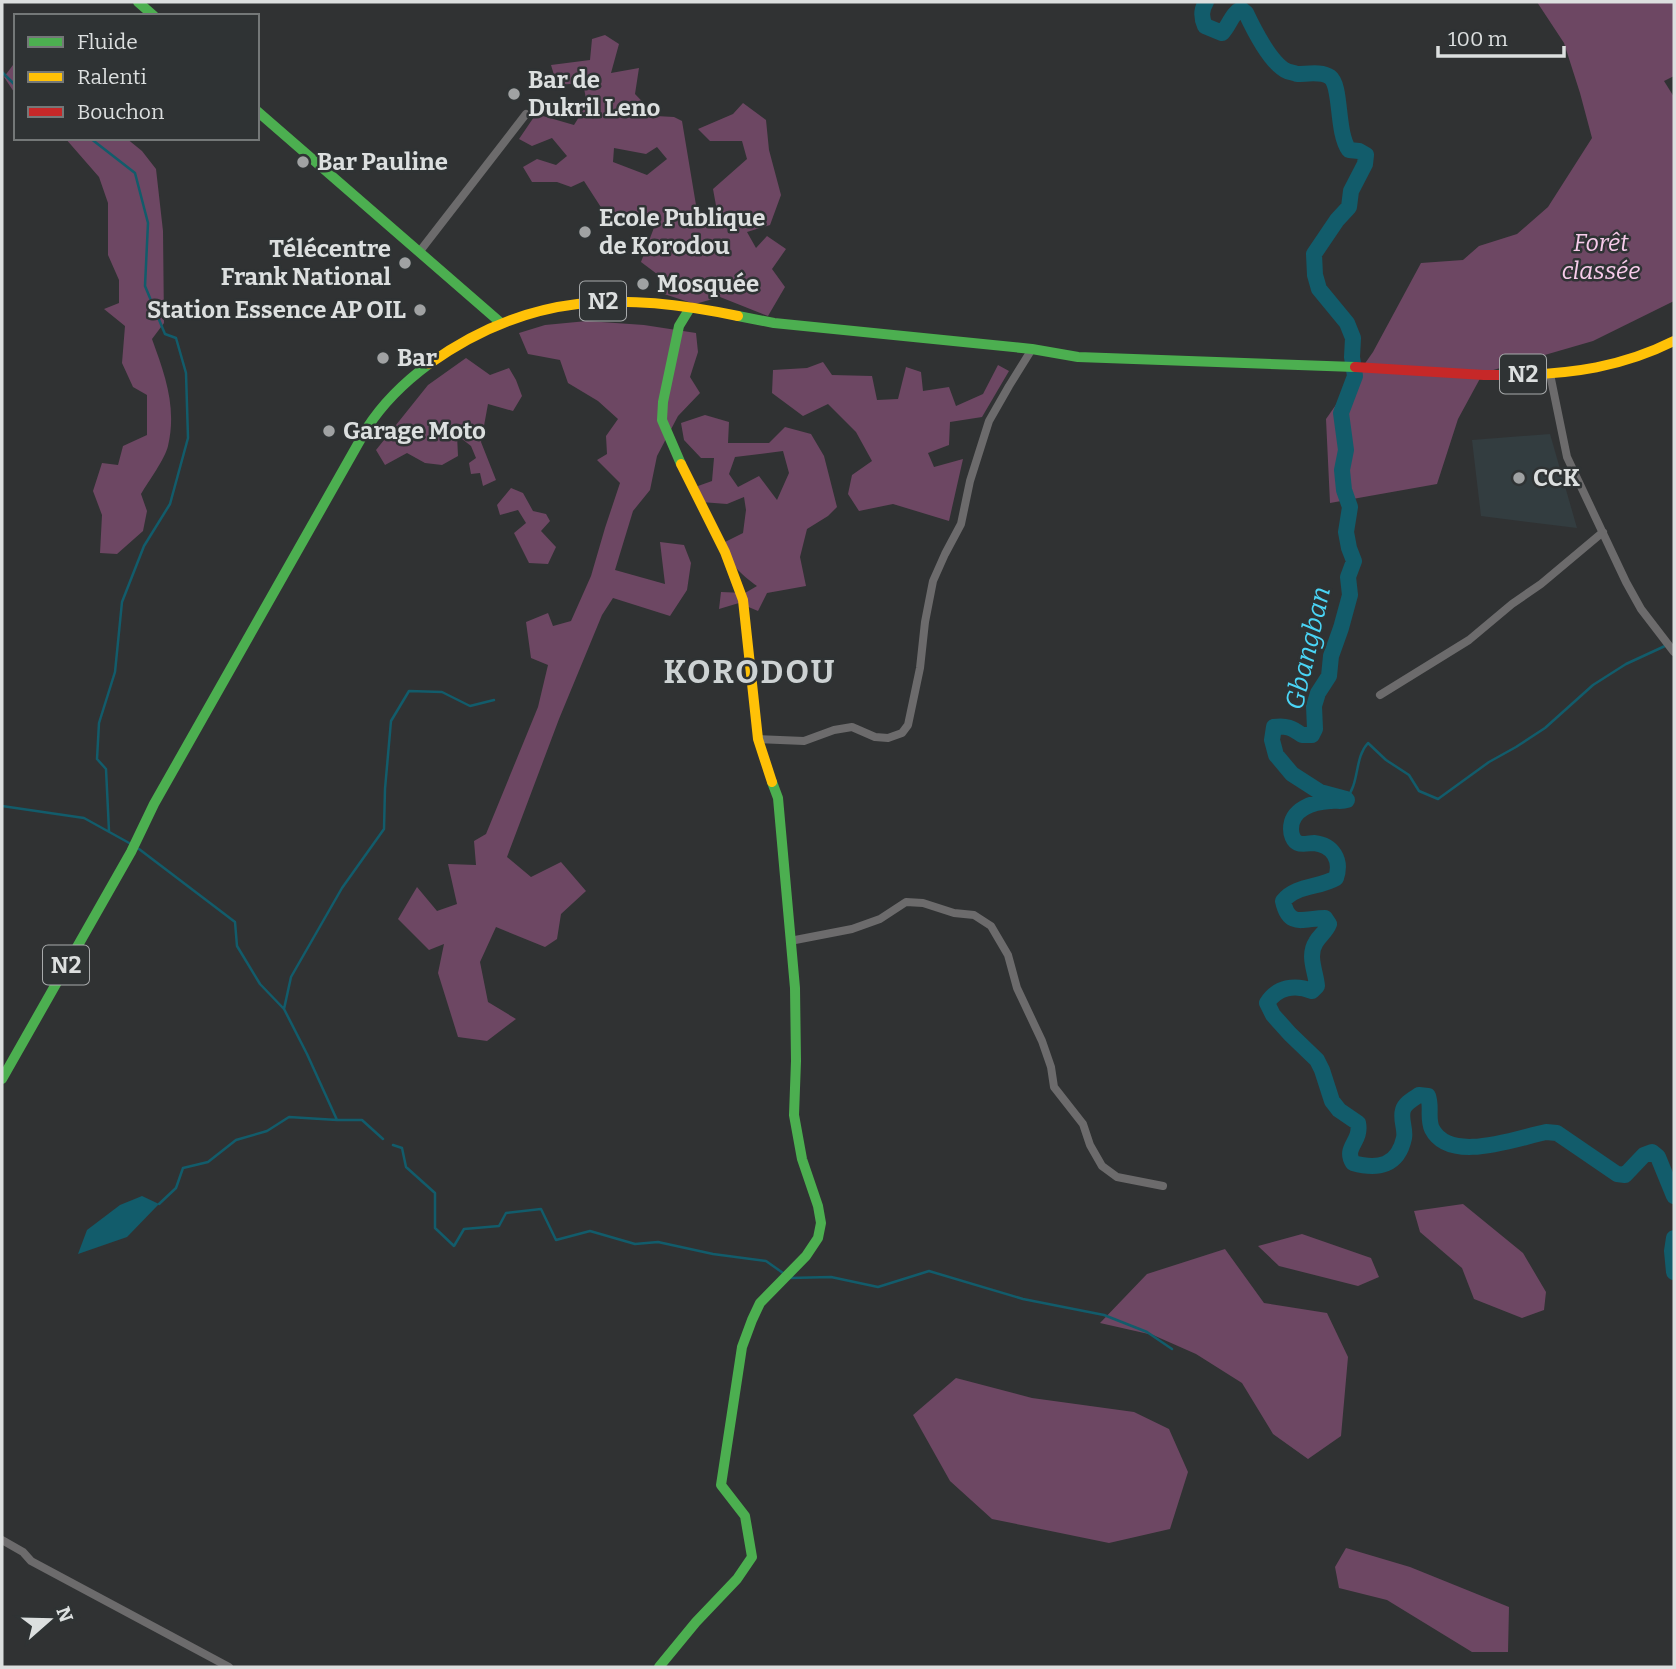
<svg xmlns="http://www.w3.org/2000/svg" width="1676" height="1669" font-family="Bitter,serif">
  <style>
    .built { fill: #333d40 }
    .green { fill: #6d4763; fill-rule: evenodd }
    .water { fill: #125c6b }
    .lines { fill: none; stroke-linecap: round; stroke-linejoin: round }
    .stream { stroke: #125c6b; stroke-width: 2.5 }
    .river { stroke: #125c6b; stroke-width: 16 }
    .street { stroke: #6c6b6c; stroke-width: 8 }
    .fast { stroke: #4caf50; stroke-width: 10 }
    .slow { stroke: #ffc107; stroke-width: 10 }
    .jam { stroke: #c62828; stroke-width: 10 }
    .poi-dot { fill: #a0a2a3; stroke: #2f3334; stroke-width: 2.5 }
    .labels { text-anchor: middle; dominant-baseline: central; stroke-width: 5; stroke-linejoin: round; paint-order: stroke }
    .shield { fill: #2f3334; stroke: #a8abac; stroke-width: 2 }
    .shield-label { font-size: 23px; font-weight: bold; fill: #dcdfdf }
    .poi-label { font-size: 24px; font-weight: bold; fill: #dcdfdf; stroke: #2f3334; text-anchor: start }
    .park-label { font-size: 24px; font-style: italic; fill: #f8cceb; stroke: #2f3334 }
    .water-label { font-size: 26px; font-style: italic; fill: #4ad5f6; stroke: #2f3334 }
    .district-label { font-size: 32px; font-weight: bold; letter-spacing: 2px; fill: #cdd2d3; stroke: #2f3334 }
  </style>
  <rect width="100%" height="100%" fill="#303233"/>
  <!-- built -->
  <path class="built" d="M1550 434 1577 528 1481 516 1472 440Z"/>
  <!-- green -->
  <path class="green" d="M1537 2H1674V76L1664 81 1674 97V301L1593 341 1483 373 1458 419 1437 484 1330 503 1326 419 1373 352 1421 263 1463 260 1479 246 1517 234 1548 207 1592 138 1580 93 1564 43Z
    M605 35 619 44 611 73 639 68 635 94 656 116 674 117 682 121 698 217 717 211 713 189 747 159 742 141H710L698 129 733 114 743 103 766 120 769 150 781 195 770 225 747 232 756 248 767 236 786 249 772 269 785 287 768 316 720 297 695 304 664 294 661 277 641 262 655 225 639 213 604 212 584 181 571 187 557 182H532L523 167 537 159 556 165 567 156 552 138 532 146 519 139 536 114 574 125 587 104 583 83 557 85 551 65 590 60 592 39ZM657 147 667 159 647 175 613 162 614 148 646 154Z
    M16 61V95L4 77Z
    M65 138H126L142 151 156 169 163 231 164 323 152 339C165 375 177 407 168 446 165 459 148 482 141 494L147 511 143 531 117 554 100 553 102 515 93 491 102 463 118 465 123 446 147 435V395L133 387 122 363 125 326 104 309 119 303V280L108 255V203L99 177Z
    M587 321 644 325 696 333 698 352 690 377 700 393 678 416 657 456 650 490 633 511 615 570 665 584 660 542 684 545 691 563 687 590 670 616 613 598 602 615 559 719 507 857 531 877 561 862 586 891 561 914 557 939 545 947 496 927 480 962 488 1002 516 1019 487 1041 458 1037 438 973 444 944 429 950 398 919 417 887 437 911 457 904 448 864 476 865 474 841 486 834 538 707 548 665 531 658 526 622 548 613 553 626 571 621 591 576 605 528 620 483 597 460 607 454 606 436 618 419 598 401 568 383 560 360 528 354 519 333 545 325Z
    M466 358 490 375 509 368 516 380 522 396 513 411 488 404 481 442 496 480 483 486 480 473 471 474 469 463 476 458 471 446 457 435 458 456 442 465 425 463 407 453 385 465 376 450 428 385Z
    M823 362 832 375 872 376 877 400 898 399 906 367 921 372 923 391 949 387 956 406 983 394 998 365 1009 371 982 417 950 422 949 445 928 453 934 467 963 459 949 521 893 504 859 511 848 494 852 475 872 461 856 432 828 404 803 416 772 393 773 370 807 368Z
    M705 415 729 422 728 443H769L785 427 811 434 824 456 837 507 828 516 807 529 800 557 806 586 767 593 758 611 739 603 719 609 721 592 745 593 757 586C742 575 725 561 725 542L743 533 746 510 744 497 727 504 701 502 698 486 712 481 714 458H701L684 440 681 423ZM783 451 789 473 777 500 759 476 738 487 729 474 735 457Z
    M511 488 523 493 533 511 546 514 550 521 541 531 556 547 548 564 529 563 514 533 526 523 518 510 500 515 497 505Z
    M1463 1204 1523 1253 1546 1292 1544 1310 1522 1318 1474 1299 1462 1268 1420 1232 1414 1211Z
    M1302 1234 1371 1258 1379 1277 1358 1286 1279 1266 1258 1246Z
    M1225 1249 1264 1303 1327 1313 1348 1357 1341 1436 1308 1459 1273 1434 1242 1383 1196 1354 1153 1335 1100 1323 1147 1274Z
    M956 1378 1032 1398 1134 1412 1169 1429 1188 1472 1170 1529 1109 1543 992 1519 950 1481 913 1415Z
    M1346 1548 1410 1567 1509 1607 1508 1652H1472L1387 1600 1339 1588 1335 1567Z"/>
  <!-- water -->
  <path class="water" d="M142 1196 159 1204 127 1237 78 1254 87 1230 120 1205Z"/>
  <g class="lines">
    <!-- stream -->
    <path class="stream" d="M2 72 16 86
      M90 138 135 173 148 223 145 286 165 334 176 338 186 373 188 438 170 504 144 546 122 602 115 672 99 723 97 759 106 769 109 831
      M1346 799C1360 783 1354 758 1368 743L1386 760 1409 775 1419 791 1438 799 1489 762 1516 747 1545 728 1593 685 1626 664 1665 646
      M2 806 84 818 131 844
      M139 849 235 922 237 946 260 984 284 1009 307 1054 337 1120
      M284 1009 291 977 342 888 384 829 385 789 391 721 409 691 442 692 470 706 494 700
      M393 1145 402 1148 406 1167 435 1193V1228L454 1246 464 1229 499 1226 506 1213 541 1209 556 1240 590 1231 635 1244 658 1242 713 1254 766 1261 783 1273
      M159 1204 176 1188 183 1168 208 1162 236 1140 267 1131 289 1117 337 1120H362L383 1139
      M789 1278 831 1277 878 1287 929 1271 1023 1299 1104 1315 1147 1332 1172 1349"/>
    <!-- river -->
    <path class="river" d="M1206 2C1201 10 1201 17 1205 26L1222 33C1229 26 1232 13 1241 9L1246 13C1253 28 1271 64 1287 71 1288 72 1296 73 1297 74 1307 74 1322 71 1330 77 1342 86 1336 132 1349 150L1359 151 1366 155 1365 164 1351 191 1349 207 1337 220 1314 254 1315 275 1319 289 1347 323 1353 338 1352 357 1355 376 1341 413 1346 450 1342 470 1344 490 1350 507 1346 532 1349 548 1354 561 1348 577 1350 595 1341 628 1331 656 1329 676 1318 693 1314 706 1315 729 1312 735H1302C1292 728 1286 725 1274 727L1272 740 1276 755 1292 774 1320 792 1346 799 1347 800C1341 802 1336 800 1330 801 1313 802 1291 809 1291 829 1291 834 1293 841 1298 843 1302 845 1310 843 1314 843 1333 845 1342 860 1336 878 1319 888 1296 885 1283 901 1289 929 1304 918 1325 918L1329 924C1326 932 1320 935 1316 942 1307 956 1316 972 1317 986L1312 991C1295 984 1277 987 1267 1003L1273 1015 1290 1034 1317 1060 1322 1070 1332 1101 1339 1110 1358 1123C1362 1142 1343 1147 1353 1163 1378 1170 1398 1166 1404 1138 1406 1129 1400 1120 1403 1110 1405 1103 1413 1099 1419 1095L1428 1096C1432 1107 1427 1118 1432 1129 1450 1164 1516 1138 1546 1132L1557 1133 1617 1174 1625 1175 1644 1155 1652 1152 1658 1157 1674 1196
      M1674 1238 1672 1251 1674 1272"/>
    <!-- street -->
    <path class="street" d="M420 251 526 114
      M1550 374 1567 457 1626 582 1641 609 1674 652
      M1380 695 1469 640 1512 604 1541 584 1603 532
      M758 739 804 741 834 730 852 727 875 737 888 738 902 733 908 725 920 668 925 622 933 581 945 554 961 524 970 481 989 421 1009 386 1032 349
      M790 941 852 929 880 919 906 902 923 903 954 913 974 915 991 926 1008 955 1017 988 1042 1041 1051 1067 1054 1087 1083 1124 1090 1145 1102 1166 1117 1177 1163 1186
      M2 1540 23 1552 31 1561 229 1667"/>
    <!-- fast -->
    <path class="fast" d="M138 2 154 16
      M257 111 501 323
      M738 316 774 323 1032 349 1078 357 1355 367
      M681 464 662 420 663 402 679 326 690 308
      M2 1079 131 852 154 804 367 428C383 403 406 381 429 364
      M659 1667 696 1622 737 1579 752 1557 745 1516 721 1485 742 1347 752 1320 760 1303 806 1256 818 1238 821 1223 818 1206 802 1159 794 1115 796 1061 795 988 778 798 772 782"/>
    <!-- slow -->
    <path class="slow" d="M429 364C529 292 622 292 738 316
      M1515 375C1572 374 1622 367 1674 341
      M681 464 725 552 743 600 758 739 772 782"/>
    <!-- jam -->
    <path class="jam" d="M1355 367 1484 375H1515"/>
  </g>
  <!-- markers -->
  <g class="poi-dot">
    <circle cx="514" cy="94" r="7"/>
    <circle cx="303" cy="162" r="7"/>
    <circle cx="585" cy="232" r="7"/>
    <circle cx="405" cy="263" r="7"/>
    <circle cx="643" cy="284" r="7"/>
    <circle cx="420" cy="310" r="7"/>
    <circle cx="383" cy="358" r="7"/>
    <circle cx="329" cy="431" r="7"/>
    <circle cx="1519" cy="478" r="7"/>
  </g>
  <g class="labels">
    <!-- shield labels -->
    <g class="shield">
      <rect x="580" y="281.5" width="46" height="39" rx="5"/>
      <rect x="1500" y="354.5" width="46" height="39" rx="5"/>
      <rect x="43" y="945.5" width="46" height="39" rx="5"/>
    </g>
    <g class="shield-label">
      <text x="603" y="301">N2</text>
      <text x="1523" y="374">N2</text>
      <text x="66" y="965">N2</text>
    </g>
    <!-- poi labels -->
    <g class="poi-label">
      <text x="528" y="80">Bar de<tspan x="528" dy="28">Dukril Leno</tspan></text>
      <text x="317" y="162">Bar Pauline</text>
      <text x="599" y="218">Ecole Publique<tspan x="599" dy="28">de Korodou</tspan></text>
      <text x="391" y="249" text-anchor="end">Télécentre<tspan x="391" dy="28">Frank National</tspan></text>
      <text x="657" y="284">Mosquée</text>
      <text x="406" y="310" text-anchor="end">Station Essence AP OIL</text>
      <text x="397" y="358">Bar</text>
      <text x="343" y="431">Garage Moto</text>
      <text x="1533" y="478">CCK</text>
    </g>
    <!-- park labels -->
    <g class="park-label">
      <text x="1601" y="243">Forêt<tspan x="1601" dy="28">classée</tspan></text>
    </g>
    <!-- water labels -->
    <g class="water-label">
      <text transform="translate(1308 648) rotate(-77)">Gbangban</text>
    </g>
    <!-- district labels -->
    <g class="district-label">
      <text x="750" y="672">KORODOU</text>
    </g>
  </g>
  <!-- border -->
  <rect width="1676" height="1669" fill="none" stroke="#dcdfdf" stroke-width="7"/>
  <!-- legend -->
  <rect x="14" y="14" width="245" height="126" fill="#2f3334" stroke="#747878" stroke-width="2"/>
  <rect x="28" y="37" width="35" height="10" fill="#4caf50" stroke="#747878" stroke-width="2"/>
  <text x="77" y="49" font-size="21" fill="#dcdfdf">Fluide</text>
  <rect x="28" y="72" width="35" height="10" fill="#ffc107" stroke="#747878" stroke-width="2"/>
  <text x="77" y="84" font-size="21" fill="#dcdfdf">Ralenti</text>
  <rect x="28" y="107" width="35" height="10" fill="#c62828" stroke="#747878" stroke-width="2"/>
  <text x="77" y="119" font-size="21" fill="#dcdfdf">Bouchon</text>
  <!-- north arrow -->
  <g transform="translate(49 1620) rotate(70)" stroke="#2f3334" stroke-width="5" paint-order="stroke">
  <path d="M0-5L12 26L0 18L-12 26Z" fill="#dcdfdf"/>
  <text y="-10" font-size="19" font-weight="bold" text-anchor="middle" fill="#dcdfdf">N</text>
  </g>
  <!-- scale -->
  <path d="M1438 46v10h126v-10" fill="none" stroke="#dcdfdf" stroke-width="3.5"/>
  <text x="1448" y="46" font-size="21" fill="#dcdfdf" stroke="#2f3334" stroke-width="5" paint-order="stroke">100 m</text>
</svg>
